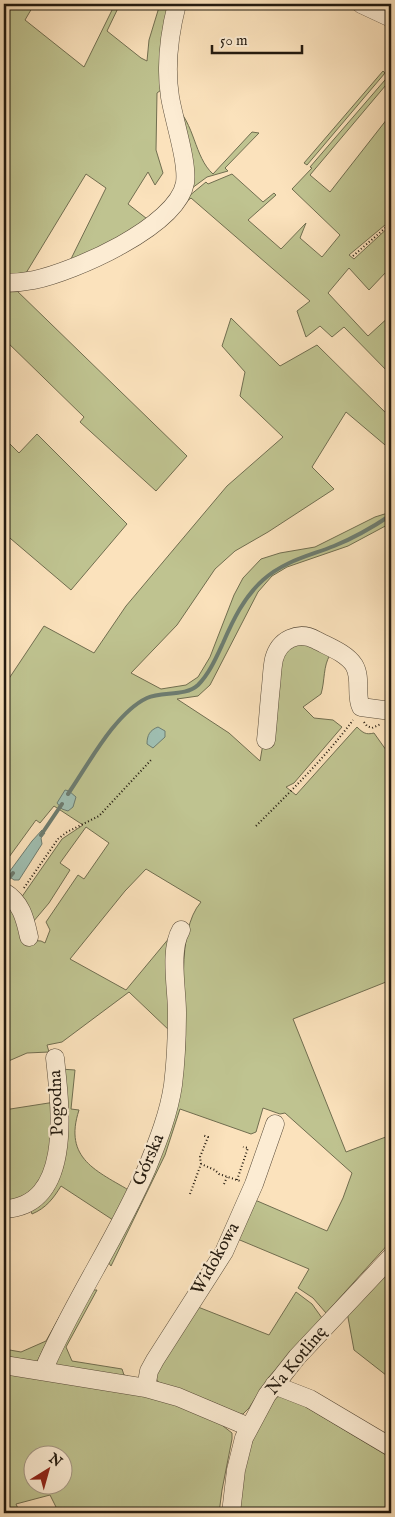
<svg xmlns="http://www.w3.org/2000/svg" width="395" height="1517" font-family="'IM FELL English',serif">
  <style>
    .green { fill: #bfc390; stroke: #716e50; fill-rule: evenodd }
    .water { fill: #9fbeb1; stroke: #6d7c70 }
    .lines { fill: none; stroke-linecap: round; stroke-linejoin: round }
    .stream { stroke: #6d7c70; stroke-width: 4 }
    .minor-casing { stroke: #594c3a; stroke-width: 19 }
    .path { stroke: #231a0f; stroke-width: 2; stroke-dasharray: 1 2.5; stroke-linecap: butt }
    .minor { stroke: #fcecd3; stroke-width: 18 }
    .labels { text-anchor: middle; dominant-baseline: central; stroke-width: 4.5; stroke-linejoin: round; paint-order: stroke }
    .street-label { font-size: 18px; fill: #231a0f; stroke: #fcecd3 }
  </style>
  <rect width="100%" height="100%" fill="#fbe2bc"/>
  <filter id="stains"><feTurbulence type="fractalNoise" baseFrequency=".004" numOctaves="4"/><feColorMatrix values="0 0 0 0 .2 0 0 0 0 .09 0 0 0 0 .02 0 0 0 .5 -.17"/></filter>
  <radialGradient id="worn" r=".72"><stop offset=".6" stop-color="#630" stop-opacity="0"/><stop offset="1" stop-color="#630" stop-opacity=".3"/></radialGradient>
  <!-- green -->
  <path class="green" d="M4 4H43L32 8 25 20 84 67 115 4H120L107 31 141 58 147 61 149 40 160 4H172L165 87 157 93 156 150 163 173 155 185 148 172 128 204 151 222 68 265 106 188 86 174 23 278 4 279Z
    M383 71 385 73 307 165 304 163Z
    M391 73V79L310 175 330 192 391 114V220L349 255 354 259 391 225V275L387 271 369 290 349 268 328 293 368 336 391 315V375L344 327 332 337 320 326 306 337 297 311 310 301 191 198 176 210 183 201 206 182 208 184 232 174 263 202 274 193 276 195 248 220 281 249 306 223 300 238 322 257 340 235 292 189 312 168 310 167Z
    M174 105C195 123 194 157 213 174L252 132 259 133 225 168 228 171 207 177 184 194Z
    M14 288 187 456 156 491 80 422 84 417 4 339V289Z
    M231 318 280 366 317 345 391 418V450L346 412 312 467 334 489 268 532 235 551 215 569 177 625 131 673 161 689 186 685 198 677 210 657 234 595 243 578 261 559 280 553 315 547 375 517 391 512V523L348 546 287 567 272 576 258 592 210 685 198 696 177 699 229 733 260 761 278 658 296 639 330 655C323 666 325 681 321 694L303 707 314 718 333 720 342 727 294 783 286 787 296 795 357 727C363 733 366 735 374 733L391 757V980L293 1019 346 1152 391 1135V1241L326 1313 313 1298 298 1288 309 1269 235 1238 255 1200 327 1231 343 1198 352 1173 285 1113 280 1114 263 1108 256 1132 251 1134 180 1109 165 1155 111 1266 108 1262C123 1225 138 1189 152 1152 167 1117 184 1081 185 1043 186 1005 175 932 201 902L146 869 125 891 70 959 126 990 175 931 171 1032 129 992 62 1042 47 1045 49 1052 27 1053 4 1063V897L9 901 27 940 41 941 45 943 50 930 46 922 78 875 84 879 109 843 86 827 60 863 70 870 49 903 33 922 21 898 62 839 83 825 54 806 40 823 36 820 4 864V686L44 626 94 653 126 606 227 486 283 437 240 396 245 372 222 346Z
    M37 434 127 524 71 590 4 533V438L19 453Z
    M60 1069 75 1070 71 1109 79 1110C63 1159 97 1171 132 1192L113 1220 61 1186C53 1199 46 1208 32 1214L29 1206 45 1192Z
    M55 1102 54 1143 36 1192 4 1205V1110Z
    M391 1263V1379L354 1350 347 1312Z
    M93 1290H97L66 1347 72 1361 122 1369 124 1375 128 1376V1378L57 1365 56 1359Z
    M296 1292 312 1304 322 1318 268 1378 249 1408 243 1414H240L210 1401 158 1382 156 1378 158 1370 198 1307 269 1335Z
    M60 1316 37 1362 4 1357V1349L21 1352 46 1341Z
    M4 1371 128 1392 165 1401 223 1422V1426L232 1433V1439L222 1490 219 1513H59L50 1495 16 1504 20 1513H4ZM32 1454H62V1484H32Z
    M283 1396 293 1399 391 1458V1513H237C242 1471 250 1431 276 1397Z"/>
  <!-- water -->
  <path class="water" d="M158 727 165 731V737L153 748 147 744C147 735 150 730 158 727Z
    M65 790 69 791 76 797 73 807 68 811 62 809 57 803Z
    M42 830 45 833 41 838 42 844 19 880H14L7 875 32 841Z"/>
  <g class="lines">
    <!-- stream -->
    <path class="stream" d="M68 794C88 765 115 713 147 698 162 691 185 697 198 685 209 674 216 658 223 643 233 620 244 597 263 580 284 561 309 556 334 546 354 538 373 527 391 515
      M41 835 62 804
      M4 884 13 873"/>
    <!-- minor casing -->
    <g class="minor-casing">
      <path id="minor" d="M361 4 391 18
        M4 283C14 283 24 282 34 280 73 272 177 227 185 183 188 162 174 121 170 97 165 65 169 35 177 4
        M266 740C268 722 269 704 271 686 272 677 272 668 274 659 279 640 298 630 316 640 329 647 346 653 354 665 362 678 355 695 361 707L391 711
        M4 892C21 902 25 918 29 937
        M4 1209C74 1206 60 1105 55 1058
        M4 1365 146 1388 178 1397 249 1427
        M43 1371C73 1301 117 1238 147 1168 158 1141 169 1113 173 1085 176 1061 177 1036 177 1012 177 989 169 950 181 930
        M274 1385 310 1399 391 1447
        M146 1388 149 1371 155 1360 224 1252 254 1184 275 1124
        M231 1513 236 1470 244 1438 267 1395 297 1357 391 1257"/>
    </g>
    <!-- path -->
    <path class="path" d="M353 256 391 223
      M364 722 367 726 372 728 381 724
      M256 826C290 792 325 758 353 720
      M24 888 58 839 67 832 99 816 152 759
      M201 1164 200 1157 208 1137 202 1135
      M237 1180 248 1148 243 1147
      M224 1184 227 1177
      M190 1194 201 1164 215 1170 219 1174 240 1181"/>
    <!-- minor -->
    <use href="#minor" class="minor"/>
  </g>
  <g class="labels">
    <!-- street labels -->
    <g class="street-label">
      <text transform="translate(57 1103) rotate(-92)">Pogodna</text>
      <text transform="translate(149 1160) rotate(-67)">Górska</text>
      <text transform="translate(216 1259) rotate(-61)">Widokowa</text>
      <text transform="translate(297 1361) rotate(-50)">Na Kotlinę</text>
    </g>
  </g>
  <!-- margin -->
  <rect width="395" height="1517" fill="none" stroke="#fbe2bc" stroke-width="20"/>
  <rect x="5" y="5" width="385" height="1507" fill="none" stroke="#231a0f" stroke-width="2.5"/>
  <rect x="10" y="10" width="375" height="1497" fill="none" stroke="#231a0f"/>
  <!-- north arrow -->
  <g transform="translate(48 1470) rotate(37)"><circle r="24" fill="#fcecd3" stroke="#a59885"/>
  <path d="M0-4L9 19L0 12L-9 19Z" fill="#8f2418"/>
  <text y="-8" font-size="14" font-weight="bold" text-anchor="middle" fill="#231a0f">N</text>
  </g>
  <!-- scale -->
  <path d="M212 45v8h90v-8" fill="none" stroke="#231a0f" stroke-width="2.5"/>
  <text x="220" y="45" font-size="15" fill="#231a0f" stroke="#fcecd3" stroke-width="4" paint-order="stroke">50 m</text>
  <rect width="100%" height="100%" filter="url(#stains)"/>
  <rect width="100%" height="100%" fill="url(#worn)"/>
</svg>
